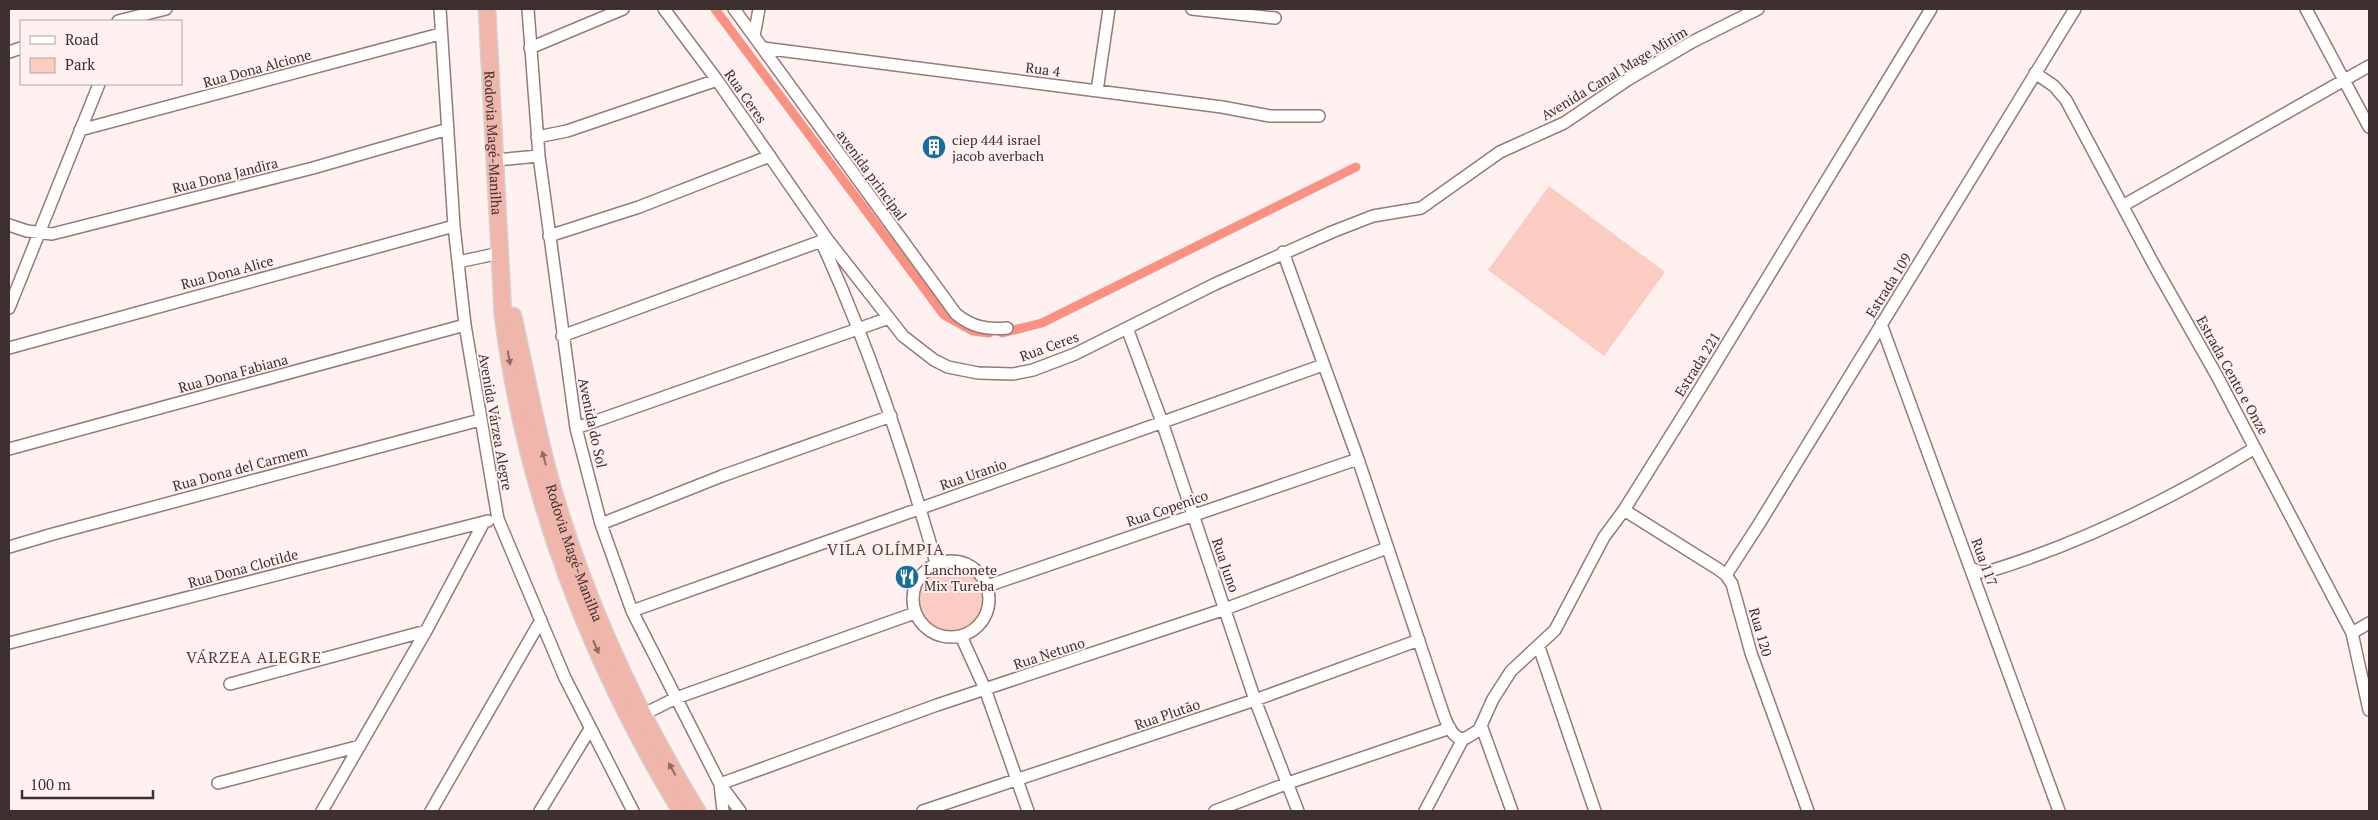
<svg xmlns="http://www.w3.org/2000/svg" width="2378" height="820" font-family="'PT Serif',serif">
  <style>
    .park { fill: #fcccc3 }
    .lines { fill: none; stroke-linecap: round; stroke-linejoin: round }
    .canal { stroke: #fa9182; stroke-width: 9 }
    .minor-casing { stroke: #977a75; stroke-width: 14 }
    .highway-casing { stroke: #d4d1d1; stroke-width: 19 }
    .minor { stroke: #fff; stroke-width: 11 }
    .highway { stroke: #f0b5ab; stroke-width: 16 }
    .oneway { fill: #8e6c66 }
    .labels { text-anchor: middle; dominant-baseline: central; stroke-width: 4; stroke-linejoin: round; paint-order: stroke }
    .street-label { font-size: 14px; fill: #3d302e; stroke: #fff1ef }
    .poi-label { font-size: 14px; fill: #3d302e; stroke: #fff1ef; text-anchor: start }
    .quarter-label { font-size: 16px; letter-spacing: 1px; fill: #5a403b; stroke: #fff1ef }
  </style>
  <rect width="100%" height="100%" fill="#fff1ef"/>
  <!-- park -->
  <path class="park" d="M1549 186 1665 272 1604 356 1488 270Z
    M918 599a33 33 0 1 1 66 0a33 33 0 1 1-66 0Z"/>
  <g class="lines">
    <!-- canal -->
    <path class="canal" d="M715 9 944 315 973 331 989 333
      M1002 333 1042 323 1356 167"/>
    <!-- minor casing -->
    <g class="minor-casing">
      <path id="minor" d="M440 9 454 226 465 325 498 519 565 678 633 811
        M528 9 539 156 576 428 601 524 632 611 720 784 740 811
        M664 9 717 80 827 239 903 336 934 360 948 367 978 373 1013 374 1033 370 1075 354 1215 284 1332 232 1373 216 1421 208 1500 152 1564 123 1629 79 1692 42 1758 9
        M734 9 956 314C972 327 987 330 1007 328
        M1192 9 1275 18
        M2306 9 2369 127
        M118 21 166 9
        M754 36 759 9
        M530 48 623 9
        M763 48 1222 107 1270 116H1319
        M9 52 21 48
        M2035 73 2054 86 2066 100 2154 265 2217 376 2352 633 2369 710
        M1097 91 1109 9
        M80 130 440 34
        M537 137 567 131 717 80
        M496 160 539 156
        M2124 205 2369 66
        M9 225 27 231 52 234 313 168 448 129
        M549 236 639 207 770 156
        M821 241C869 346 904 452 936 563
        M1283 252 1358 459 1439 701C1443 712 1450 743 1466 738L1479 730 1493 699 1511 671 1555 630 1604 537 1624 510 1701 387 1931 9
        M458 262 500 253
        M9 308 99 84
        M1881 324 2059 811
        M1127 328 1162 422 1255 700 1298 811
        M562 336 827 239
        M9 348 454 226
        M576 428 889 318
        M9 449 465 325
        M1624 510 1718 569 1726 575 1732 584 1751 653 1808 811
        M601 524 722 476 891 416
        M9 547 53 534 480 420
        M913 599a38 38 0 1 1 76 0a38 38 0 1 1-76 0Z
        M1971 568 1980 572 1990 571C2085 542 2171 499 2255 448
        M1726 575 1759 524 2075 9
        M987 586 1358 459
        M632 611 1323 365
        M2352 633 2369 623
        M961 636 985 689 1028 811
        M9 643 484 522
        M1539 647 1595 811
        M230 684 426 631
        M642 715 676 698 915 613
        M1481 725 1512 811
        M218 783 360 746
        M322 811 426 631 484 522 488 521
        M431 811 541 620
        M540 811 590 729
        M723 811 720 784 937 705 1225 609 1387 548
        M923 811 1255 700 1419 640
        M1215 811 1288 783 1450 728
        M1425 811 1463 739"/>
    </g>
    <!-- highway casing -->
    <g class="highway-casing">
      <g id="highway">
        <path id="s1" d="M487 9 503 315C525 491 589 660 681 811"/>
        <path id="s2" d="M513 316C526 373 536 430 552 486 585 601 635 709 697 811"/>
      </g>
    </g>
    <!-- minor -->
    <use href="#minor" class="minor"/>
    <!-- highway -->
    <use href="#highway" class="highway"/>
  </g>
  <!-- one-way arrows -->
  <defs><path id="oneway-solid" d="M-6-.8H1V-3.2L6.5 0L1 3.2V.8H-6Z" transform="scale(1.25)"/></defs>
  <g class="oneway">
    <use href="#oneway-solid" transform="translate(509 358) rotate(80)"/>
    <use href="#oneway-solid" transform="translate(544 458) rotate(-105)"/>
    <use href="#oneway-solid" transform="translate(596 647) rotate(67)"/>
    <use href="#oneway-solid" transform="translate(672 769) rotate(-119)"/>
  </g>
  <!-- icons -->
  <defs>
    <g id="building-disc" transform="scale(1.25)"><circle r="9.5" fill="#176e9e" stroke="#fff1ef"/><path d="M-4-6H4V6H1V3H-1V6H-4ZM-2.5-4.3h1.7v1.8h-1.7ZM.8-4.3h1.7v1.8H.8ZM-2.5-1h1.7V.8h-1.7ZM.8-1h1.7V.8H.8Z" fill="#fff"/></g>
    <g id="restaurant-disc" transform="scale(1.25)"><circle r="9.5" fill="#176e9e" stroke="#fff1ef"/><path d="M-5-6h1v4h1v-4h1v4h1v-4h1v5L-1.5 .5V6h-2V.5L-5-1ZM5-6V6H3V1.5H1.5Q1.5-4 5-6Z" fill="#fff"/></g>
  </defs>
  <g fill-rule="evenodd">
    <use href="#building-disc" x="934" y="147"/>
    <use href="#restaurant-disc" x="907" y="577"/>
  </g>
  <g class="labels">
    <!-- street labels -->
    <g class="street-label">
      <text transform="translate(257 68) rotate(-15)">Rua Dona Alcione</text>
      <text transform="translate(1043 69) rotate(7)">Rua 4</text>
      <text transform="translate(1614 73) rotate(-31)">Avenida Canal Mage Mirim</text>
      <text transform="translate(746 96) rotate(55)">Rua Ceres</text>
      <text stroke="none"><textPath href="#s1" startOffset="134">Rodovia Magé-Manilha</textPath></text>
      <text transform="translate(225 175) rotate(-14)">Rua Dona Jandira</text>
      <text transform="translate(872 175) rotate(54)">avenida principal</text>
      <text transform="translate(227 272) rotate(-15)">Rua Dona Alice</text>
      <text transform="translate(1888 285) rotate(-58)">Estrada 109</text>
      <text transform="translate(1049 346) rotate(-20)">Rua Ceres</text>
      <text transform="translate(1697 364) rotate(-58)">Estrada 221</text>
      <text transform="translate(233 373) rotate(-15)">Rua Dona Fabiana</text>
      <text transform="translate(2233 375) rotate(61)">Estrada Cento e Onze</text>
      <text transform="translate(496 422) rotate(80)">Avenida Várzea Alegre</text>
      <text transform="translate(593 423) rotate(78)">Avenida do Sol</text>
      <text transform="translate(240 468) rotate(-15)">Rua Dona del Carmem</text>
      <text transform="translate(973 474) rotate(-19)">Rua Uranio</text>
      <text transform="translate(1167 508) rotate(-19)">Rua Copenico</text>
      <text stroke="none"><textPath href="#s2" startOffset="245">Rodovia Magé-Manilha</textPath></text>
      <text transform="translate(1985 562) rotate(70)">Rua 117</text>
      <text transform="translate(1226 565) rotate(71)">Rua Juno</text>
      <text transform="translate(243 568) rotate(-15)">Rua Dona Clotilde</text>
      <text transform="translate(1761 632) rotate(74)">Rua 120</text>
      <text transform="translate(1049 653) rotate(-18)">Rua Netuno</text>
      <text transform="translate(1167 714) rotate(-19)">Rua Plutão</text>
    </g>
    <!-- poi labels -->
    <g class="poi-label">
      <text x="952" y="139">ciep 444 israel<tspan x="952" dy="16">jacob averbach</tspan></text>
      <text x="924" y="569">Lanchonete<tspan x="924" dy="16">Mix Tureba</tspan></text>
    </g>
    <!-- quarter labels -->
    <g class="quarter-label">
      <text x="886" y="549">VILA OLÍMPIA</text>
      <text x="254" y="657">VÁRZEA ALEGRE</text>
    </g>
  </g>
  <!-- border -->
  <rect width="2378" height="820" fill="none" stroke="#3d302e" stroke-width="20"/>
  <!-- legend -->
  <rect x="20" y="20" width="162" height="65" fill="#fff1ef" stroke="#b1a4a2"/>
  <rect x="30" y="36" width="25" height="8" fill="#ffffff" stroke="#b1a4a2"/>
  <text x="65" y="45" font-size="15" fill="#3d302e">Road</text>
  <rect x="30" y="58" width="25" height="15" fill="#fcccc3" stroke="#b1a4a2"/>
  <text x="65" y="70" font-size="15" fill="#3d302e">Park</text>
  <!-- scale -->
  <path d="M22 790v8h131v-8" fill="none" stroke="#3d302e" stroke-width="2.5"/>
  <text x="30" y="790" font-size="15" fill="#3d302e" stroke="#fff1ef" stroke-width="4" paint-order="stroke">100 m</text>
</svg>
